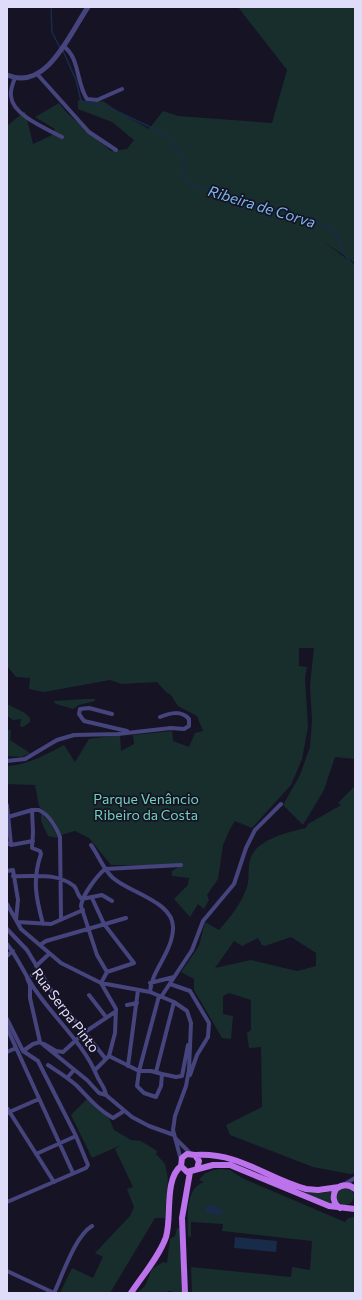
<svg xmlns="http://www.w3.org/2000/svg" width="362" height="1300" font-family="Commissioner,sans-serif">
  <style>
    .green { fill: #172e2d; fill-rule: evenodd }
    .water { fill: #182c49 }
    .lines { fill: none; stroke-linecap: round; stroke-linejoin: round }
    .stream { stroke: #182c49; stroke-width: 1.5 }
    .minor { stroke: #46447d; stroke-width: 4 }
    .tertiary { stroke: #46447d; stroke-width: 5 }
    .primary { stroke: #bc72eb; stroke-width: 6 }
    .labels { text-anchor: middle; dominant-baseline: central; stroke-width: 3.5; stroke-linejoin: round; paint-order: stroke }
    .park-label { font-size: 14px; fill: #71d1b8; stroke: #161325 }
    .street-label { font-size: 14px; fill: #dfdcfa; stroke: #161325 }
    .water-label { font-size: 15px; font-style: italic; fill: #78b8ec; stroke: #161325 }
  </style>
  <rect width="100%" height="100%" fill="#161325"/>
  <!-- green -->
  <path class="green" d="M238 7H355V263L324 242 355 265V759L335 757 324 790 303 825 283 805 300 775 310 747 312 721 310 685 314 648H299V666L307 667 305 678 308 727 302 759 291 785 252 828 235 821 230 829 223 845 218 879 207 895 209 900 204 909 198 904 190 917 174 899 188 885 189 878 172 876V871L180 866 111 865 89 838 75 831 61 835 55 822 39 806 35 785 7 784V766C28 765 45 755 64 745L75 762 89 739 120 735 121 751 134 744 133 735 172 731 173 741 189 747 195 733 203 731 197 716 178 706 171 695 166 692 157 682 122 684 110 680 44 692 29 689 30 678 16 677 7 666V126L25 111 33 144 52 135 55 129 35 117 59 103 68 114 111 151 127 149 134 140 112 122 78 109V100L94 102 103 101 122 114 149 129 163 111 178 116 272 123 287 70Z
    M86 699H95V701L79 705 73 709 56 704 53 701Z
    M7 704 25 713 30 718V722L23 727 20 726 21 719 13 720 7 716Z
    M7 730H11L10 740 30 753 22 757 7 756Z
    M355 786V1173L350 1174 313 1167 230 1135 226 1125 262 1107 261 1047 249 1048 247 1033 251 1030V1000L229 993 223 996V1014L233 1016 231 1039 222 1038 194 990V979L181 972 199 946 205 922 219 930C231 916 240 906 247 887 250 878 247 866 251 857 258 839 289 832 306 828L308 824 341 805 338 803ZM291 937 316 953V966L297 971 251 960 215 968 234 941 242 946 258 938 262 945 265 946Z
    M41 813 51 824 58 838 48 836 41 821Z
    M87 1099 95 1108 109 1118 114 1130 131 1140 141 1141 157 1151 156 1154 165 1164 168 1179 165 1218H155L110 1293H60L72 1268 93 1278 103 1257 95 1253 130 1216 134 1207 127 1189 133 1187 115 1149 121 1145 92 1158 71 1115Z
    M221 1169 230 1170 242 1178 345 1222 348 1218 354 1217 355 1213V1293H192L191 1267 291 1277 292 1267 310 1270 312 1241 222 1231 223 1224 191 1222V1237L188 1236C188 1221 184 1188 204 1182L199 1180C204 1172 212 1170 221 1169Z
    M336 1196a9 9 0 1 1 18 0a9 9 0 1 1-18 0Z
    M333 1190 330 1197 332 1205 303 1192 324 1193Z
    M177 1228H180L182 1293 168 1291 167 1293H137L145 1286 152 1269 163 1262 167 1263 170 1239 175 1236Z"/>
  <!-- water -->
  <path class="water" d="M211 1205 221 1209 222 1213 218 1215 207 1213 205 1211 206 1207Z
    M235 1237 277 1241 276 1252 234 1248Z"/>
  <g class="lines">
    <!-- stream -->
    <path class="stream" d="M51 7 52 32 60 48
      M63 51 76 80 81 101 110 108 167 135 182 156 184 179 192 185 233 197 271 212H287L294 217 316 221 333 230 340 241 343 253 355 267"/>
    <!-- minor -->
    <path class="minor" d="M63 46C80 57 76 83 87 99L97 100 122 89
      M38 75 89 132 116 150
      M15 78C13 83 10 90 11 96 12 115 47 129 62 137
      M112 714 89 708 80 709 79 714 84 721 127 731
      M7 761 25 759 57 740 74 735 118 734 171 728 184 729 189 726V719C181 710 170 713 160 717
      M7 805 11 845
      M32 810 33 832 32 848 40 851 41 854C32 880 36 898 43 924
      M8 817 32 810H39C49 815 56 827 60 837L61 918
      M7 843 11 845 33 841
      M91 845C99 856 103 869 113 878 130 893 175 902 173 929 172 953 151 971 150 992
      M105 869C97 876 82 895 81 906L97 955 107 972 101 983 116 1009 115 1033 109 1056
      M105 869 181 865
      M7 871 13 870 18 900 16 920
      M13 876C33 877 57 872 74 886 78 890 77 896 82 899L102 895 112 901
      M92 898 104 924 134 963 107 972
      M7 904 21 929 61 963 101 983 150 992 174 1002 187 1011 191 1023 189 1070 186 1086 175 1116 173 1130 181 1160
      M18 922 51 924 83 910
      M7 929 27 950 53 993 105 1058
      M7 944C19 959 25 976 36 991 56 1020 84 1044 97 1076 100 1083 105 1087 106 1095
      M40 945 46 941 126 918
      M7 956 13 951
      M36 966 49 954
      M32 975 39 970
      M27 978 30 985V998L40 1042 87 1080 99 1093 106 1095 132 1117 149 1126 174 1135
      M150 983 174 977
      M170 984 190 991 209 1023 208 1037 197 1055 190 1075
      M89 995 106 1017
      M161 997 192 950 203 921 234 884 246 848 255 830 281 804
      M127 1005 137 1003
      M7 1019 23 1051 38 1061 42 1069 76 1136 88 1165 86 1168 7 1202
      M7 1028 73 1173
      M44 1044 56 1051 63 1052 85 1032 115 1012
      M23 1051 33 1044 40 1042
      M7 1052 16 1048
      M48 1065C57 1071 67 1077 76 1085 88 1097 97 1109 113 1118L124 1111
      M128 1066 138 990
      M96 1069 109 1056 139 1071 159 996
      M139 1071H151L162 1074 161 1086 156 1097 144 1093 137 1086Z
      M156 1072 174 1002
      M162 1074 176 1077 182 1076 188 1045
      M67 1078 74 1070
      M7 1108 54 1182
      M7 1113 39 1099
      M175 1138 190 1153
      M36 1154 76 1136
      M343 1185 355 1178
      M7 1271 54 1293
      M54 1293C63 1274 75 1236 92 1226"/>
    <!-- tertiary -->
    <path class="tertiary" d="M7 75C47 92 70 33 88 7"/>
    <!-- primary -->
    <path class="primary" d="M195 1155C239 1152 266 1178 306 1189L318 1190 339 1187
      M197 1169 199 1161 195 1155 187 1154 182 1158 181 1166 187 1172 213 1165H230L329 1206 355 1209
      M340 1208C333 1203 332 1196 336 1189 342 1184 349 1184 355 1189
      M131 1293C142 1276 159 1257 166 1237 172 1218 164 1179 181 1166
      M185 1293 182 1218 190 1172"/>
  </g>
  <g class="labels">
    <!-- park labels -->
    <g class="park-label">
      <text x="146" y="798">Parque Venâncio<tspan x="146" dy="16">Ribeiro da Costa</tspan></text>
    </g>
    <!-- street labels -->
    <g class="street-label">
      <text transform="translate(66 1010) rotate(53)">Rua Serpa Pinto</text>
    </g>
    <!-- water labels -->
    <g class="water-label">
      <text transform="translate(262 206) rotate(17)">Ribeira de Corva</text>
    </g>
  </g>
  <!-- border -->
  <rect width="362" height="1300" fill="none" stroke="#dfdcfa" stroke-width="16"/>
</svg>
